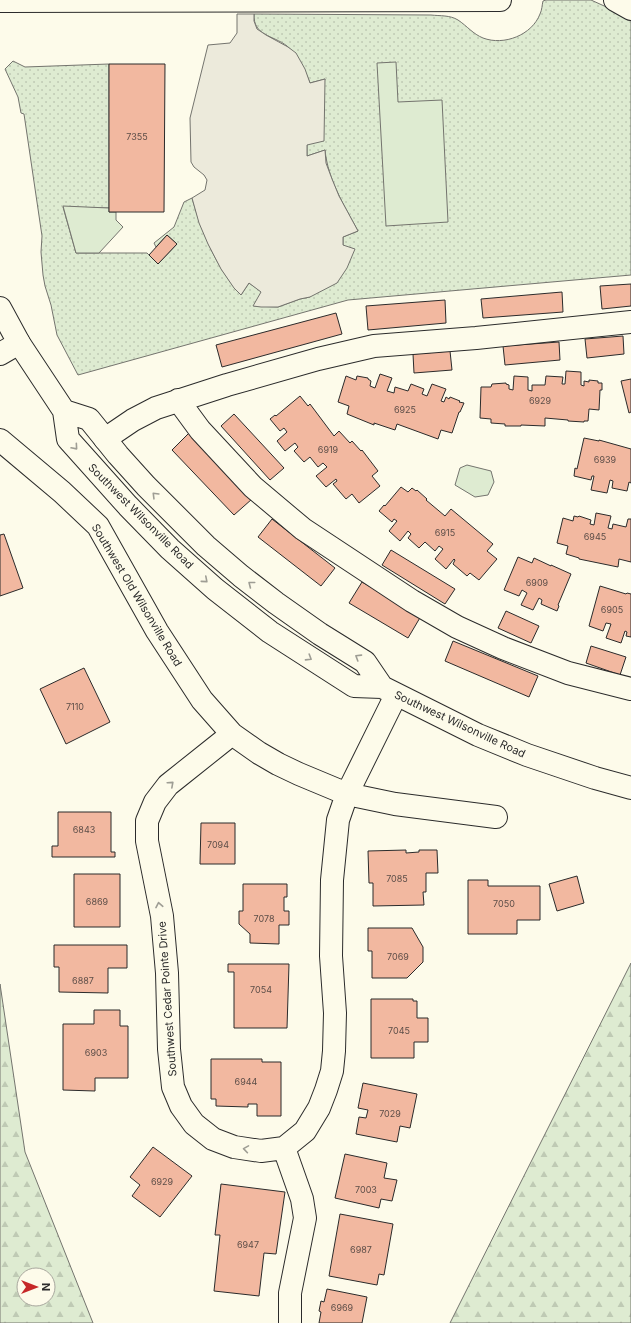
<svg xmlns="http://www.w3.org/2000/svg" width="631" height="1323" font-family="Inter,sans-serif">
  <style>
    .grass { fill: url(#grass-dots); stroke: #74746e }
    .forest { fill: url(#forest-firs); stroke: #74746e; fill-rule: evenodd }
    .green { fill: #deebd1; stroke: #74746e }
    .parking { fill: #eceadb; stroke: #74746e }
    .building { fill: #f2b8a0; stroke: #2b2b2b }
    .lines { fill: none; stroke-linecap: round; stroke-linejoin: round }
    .minor-casing { stroke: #2b2b2b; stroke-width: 24 }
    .major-casing { stroke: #2b2b2b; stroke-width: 24 }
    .minor { stroke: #fdfbea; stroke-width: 22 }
    .major { stroke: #fdfbea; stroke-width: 22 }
    .oneway { stroke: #9e9d94 }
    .labels { text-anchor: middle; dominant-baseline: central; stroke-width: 3; stroke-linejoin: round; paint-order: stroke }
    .number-label { font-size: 9px; fill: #5d4e48 }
    .street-label { font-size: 11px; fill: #2b2b2b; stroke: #fdfbea }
  </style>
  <defs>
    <pattern id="grass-dots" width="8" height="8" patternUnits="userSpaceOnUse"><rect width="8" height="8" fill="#deebd1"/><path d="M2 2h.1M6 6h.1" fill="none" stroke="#bfcab4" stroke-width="1.8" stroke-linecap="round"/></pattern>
    <pattern id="forest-firs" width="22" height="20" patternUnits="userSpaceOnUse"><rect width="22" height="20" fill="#deebd1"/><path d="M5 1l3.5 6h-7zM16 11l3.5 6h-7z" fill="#bfcab4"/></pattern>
  </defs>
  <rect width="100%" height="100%" fill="#fdfbea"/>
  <!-- grass -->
  <path class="grass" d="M546 0H591L613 10 631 21V275L348 300 78 375 57 335 51 305 45 286 43 275 41 252 42 236 24 114 21 113 18 97 5 69 13 61 25 67 109 64V208L63 207 76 253H147L158 264 177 244 167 235 156 247 154 243 174 227 184 202 192 198C202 233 216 267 241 295L249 283 262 292 254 306 278 307 300 299 310 297 354 249 343 246V237L358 231C344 205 328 180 325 150L307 156V145L325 79 310 83C306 72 297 54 287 46 273 35 253 36 254 14L431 15C440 16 450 15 458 20 467 26 473 34 483 38 504 46 532 35 540 14 542 10 542 5 543 1Z"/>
  <!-- forest -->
  <path class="forest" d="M631 963V1323H450Z
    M0 984 25 1152 93 1323H0ZM24 1275H48V1299H24Z"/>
  <!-- green -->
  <path class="green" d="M396 62 398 102 442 100 448 222 386 226 377 63Z
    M63 206 109 208V212H116V220L123 227 99 253H76Z
    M467 465 491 471 494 482 488 495 475 497 455 485 460 468Z"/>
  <!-- parking -->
  <path class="parking" d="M237 14H254V21L257 29 266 35 288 47 296 53 305 69 310 83 325 79 324 141 307 145V156L325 150 326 163 332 179 339 196 358 231 343 237V245L355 249 347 268 337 283 310 297 300 299 278 307H261L253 306 261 292 249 283 241 295 234 288 221 269 208 244 199 223 192 198 205 190 207 180 204 175 194 167 191 162 190 118 208 45 230 43 237 33Z"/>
  <!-- building -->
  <path class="building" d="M109 64H165L164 212H109Z
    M167 235 177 244 158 264 149 255Z
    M631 284V306L602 309 600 286Z
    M562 292 563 312 483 318 481 299Z
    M445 300 446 323 368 330 366 306Z
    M336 313 342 334 222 367 216 345Z
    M623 336 624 354 587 358 585 339Z
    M559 342 560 360 505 365 503 346Z
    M450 351 452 370 414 373 413 354Z
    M566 371 581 372V385L584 386V381L589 382V380L598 381V383H602V390H600L599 410 589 409 588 421H584V422L568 421V420L545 418V426L521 425V426H505V424L491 423V419L480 418 481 387H491L492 384 506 383V384L509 385V389L513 390 514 376 528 377V390L532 391V385H545L546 376 563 377 562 384H565Z
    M380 374 392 378 387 391 394 393 395 387 408 391 411 384 424 389 422 394 427 396 432 384 446 389 441 401 444 402 446 397 449 399 450 397 460 401 459 402 464 403 460 412H459L452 433 441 430 438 439 397 424 395 430 374 423V425L347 414 349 406 338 402 346 376 356 380 357 376 368 378V379L371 381 370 386 375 388Z
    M631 379V412L629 413 621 381Z
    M300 396 308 406 310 404 334 436 339 431 350 443 352 441 361 451 362 450 378 471 372 476 380 486 359 503 352 494 346 499 333 484 337 481 336 479 326 487 316 476 327 467 323 463 318 467 310 457 304 462 294 451 298 447 295 443 285 451 277 441 287 432 284 428 280 431 270 419 275 415 276 416Z
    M234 414 284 468 270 480 221 426Z
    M189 433 252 499 234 515 172 450Z
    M584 438 599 441V440L631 449V483L629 482 627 491 612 488 613 481 610 480 607 493 591 490 594 476H592L591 480 574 476 575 468 577 469Z
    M401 487 408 492 412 488 416 491 417 490 427 499 426 500 445 516 451 509 493 544 487 551 497 559 479 580 470 573 467 576 453 564 455 560 454 559 446 569 435 559 443 549 439 546 435 551 425 542 419 548 408 538 411 534 408 531 400 541 389 531 397 521 394 519 392 522 379 511 384 505 385 506Z
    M596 513 611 516 608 528 612 529 613 524 626 527 628 519H631V562L619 559 618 567 579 559V558L566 554 568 546 557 543 563 518 573 521 574 516 578 517 579 516 591 520 590 524 594 525Z
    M272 519 335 568 321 586 258 537Z
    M4 534 23 588 0 596V535Z
    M391 550 455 589 445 604 382 565Z
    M518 557 532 563 534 558 551 566V565L571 574 558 605 559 606 557 611 541 604 542 600 539 598 533 610 521 605 527 593 522 590 519 596 504 590Z
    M362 582 421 616 408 638 349 603Z
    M600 586 626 594 627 593 631 594V637L626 636 627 632 625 631 621 643 606 638 611 624 606 623 603 631 589 626Z
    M506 611 539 626 531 643 498 628Z
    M453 641 538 676 529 697 445 661Z
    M591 646 626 657 620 675 586 663Z
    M84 668 110 722 66 744 40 689Z
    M58 812H111V852H115V857H52V846H58Z
    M201 823H235V864H200Z
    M406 850V853L419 852V850H437L438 873H426V892H423L424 905 373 906V883H369L368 851Z
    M74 874H120V927H74Z
    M577 876 584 903 557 911 549 884Z
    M468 880H488V886H540V920H517V934H468Z
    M243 884H287V897H284V911H289V925H279V944L250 943V934L239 924V911H243Z
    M368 928H412L423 947V962L407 978H372V951H368Z
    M54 945H127V968H108V993L59 992V967H54Z
    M228 964H289L287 1028H234V972H228Z
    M371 999H413V1001H417V1018H428V1042H414V1058H371Z
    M94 1010H120V1026H128V1078H95V1091L63 1090V1024H94Z
    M211 1059H262V1062H281V1116H257V1104H248V1107L216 1106V1099H211Z
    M363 1083 417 1094 410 1128 400 1126 397 1142 356 1134 359 1117 366 1118 368 1110 358 1108Z
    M153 1147 192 1176 160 1217 132 1196 140 1185 130 1177Z
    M345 1154 387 1163 384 1178 397 1180 392 1201 381 1199 379 1208 335 1198Z
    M221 1184 285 1192 276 1254 264 1253 259 1296 214 1291 220 1235H215Z
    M340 1214 393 1224 384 1275 379 1274 377 1285 329 1276Z
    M327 1289 367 1297 362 1323H319L321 1312 319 1311 321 1301 324 1302Z"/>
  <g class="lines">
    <!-- minor casing -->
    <g class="minor-casing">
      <path id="minor" d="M615 0 631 9
        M0 1 500 0
        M0 354 19 343
        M178 400 200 430 253 487 303 529 412 601 457 627 503 648 568 673 631 689
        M105 439 133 420 156 408 227 385 318 359 374 346 476 338 631 322
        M0 440 62 492 98 526 157 631 202 700 232 734 259 753 278 764 299 774 347 794 395 804 496 817
        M232 734 168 785 155 802 147 821V841L162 916 167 973 169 1049 173 1087 181 1106 194 1124 213 1139 234 1147 261 1151 284 1148 305 1131 319 1108 326 1090 332 1071 334 1051 335 1013 331 956 332 880 338 820 347 794 396 695
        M284 1148 302 1199 305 1218 290 1293V1323"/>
    </g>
    <!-- major casing -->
    <g class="major-casing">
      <path id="major" d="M0 308 19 343 64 411 68 439 128 506 170 549 215 589 270 632 354 686 382 687 478 735 527 755 595 778 631 788
        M64 411 89 419 118 455 146 486 206 546 241 576 276 603 320 634 365 662 382 687"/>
    </g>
    <!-- minor -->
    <use href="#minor" class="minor"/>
    <!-- major -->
    <use href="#major" class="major"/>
  </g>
  <!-- one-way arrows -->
  <defs><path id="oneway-chevron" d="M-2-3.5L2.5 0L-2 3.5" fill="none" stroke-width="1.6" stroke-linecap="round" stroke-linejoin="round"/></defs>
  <g class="oneway">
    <use href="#oneway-chevron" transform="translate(75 447) rotate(49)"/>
    <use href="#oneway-chevron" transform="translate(155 495) rotate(-135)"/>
    <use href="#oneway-chevron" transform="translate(205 580) rotate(41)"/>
    <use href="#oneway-chevron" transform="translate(251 584) rotate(-142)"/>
    <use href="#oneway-chevron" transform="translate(358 657) rotate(-148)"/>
    <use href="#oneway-chevron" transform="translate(309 658) rotate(32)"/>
    <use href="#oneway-chevron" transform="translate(171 784) rotate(-42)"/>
    <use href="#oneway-chevron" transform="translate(159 905) rotate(-101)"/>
    <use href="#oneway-chevron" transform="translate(246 1149) rotate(-171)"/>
  </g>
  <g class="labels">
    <!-- number labels -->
    <g class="number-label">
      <text x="137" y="136">7355</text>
      <text x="540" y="400">6929</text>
      <text x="405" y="409">6925</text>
      <text x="328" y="449">6919</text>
      <text x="605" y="459">6939</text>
      <text x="445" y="532">6915</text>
      <text x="595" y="536">6945</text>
      <text x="537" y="582">6909</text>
      <text x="612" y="609">6905</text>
      <text x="75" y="706">7110</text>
      <text x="84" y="829">6843</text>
      <text x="218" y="844">7094</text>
      <text x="397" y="878">7085</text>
      <text x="97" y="901">6869</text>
      <text x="504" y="903">7050</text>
      <text x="264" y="918">7078</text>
      <text x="398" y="956">7069</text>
      <text x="83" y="980">6887</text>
      <text x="261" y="989">7054</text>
      <text x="399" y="1030">7045</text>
      <text x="96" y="1052">6903</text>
      <text x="246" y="1081">6944</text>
      <text x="390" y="1113">7029</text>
      <text x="162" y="1181">6929</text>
      <text x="366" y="1189">7003</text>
      <text x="248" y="1244">6947</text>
      <text x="361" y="1249">6987</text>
      <text x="342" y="1307">6969</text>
    </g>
    <!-- street labels -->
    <g class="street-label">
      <text transform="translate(141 516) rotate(45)">Southwest Wilsonville Road</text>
      <text transform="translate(137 595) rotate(59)">Southwest Old Wilsonville Road</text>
      <text transform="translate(460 724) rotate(25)">Southwest Wilsonville Road</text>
      <text transform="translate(167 999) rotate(-94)">Southwest Cedar Pointe Drive</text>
    </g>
  </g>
  <!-- north arrow -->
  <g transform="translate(36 1287) rotate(90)"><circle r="19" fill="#fdfbea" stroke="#a9a89e"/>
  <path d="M0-3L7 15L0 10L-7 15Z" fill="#c62828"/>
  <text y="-6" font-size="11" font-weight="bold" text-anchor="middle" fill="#2b2b2b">N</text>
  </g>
</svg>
